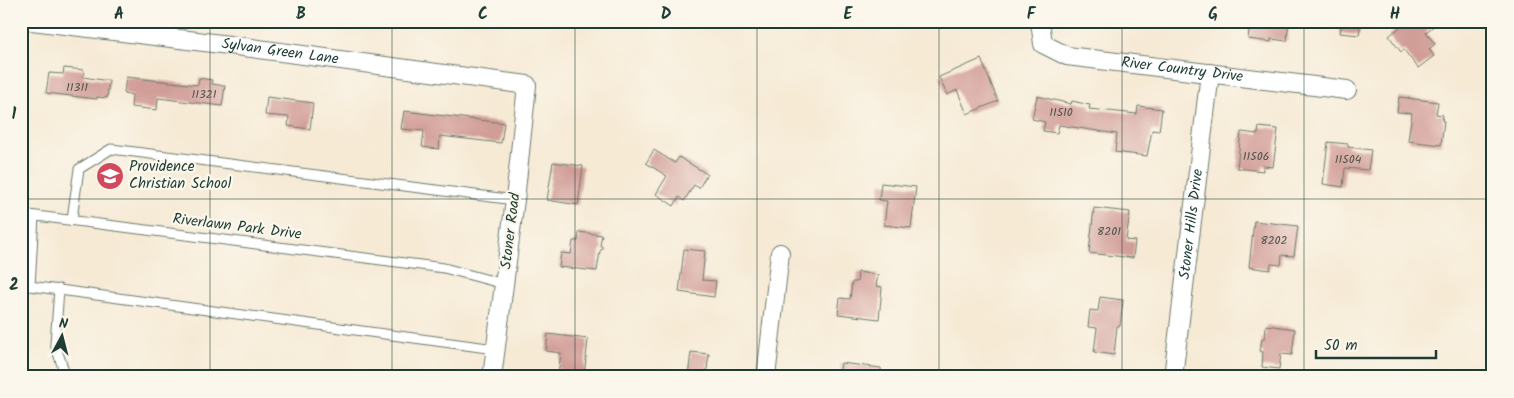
<svg xmlns="http://www.w3.org/2000/svg" width="1514" height="398" font-family="Kalam,sans-serif">
  <style>
    .building { fill: #d19d97 }
    .lines { fill: none; stroke-linecap: round; stroke-linejoin: round }
    .service-casing { stroke: #6a7a6c; stroke-width: 11 }
    .minor-casing { stroke: #6a7a6c; stroke-width: 20 }
    .service { stroke: #fff; stroke-width: 9 }
    .minor { stroke: #fff; stroke-width: 18 }
    .grid { fill: none; stroke: #1f3d34; stroke-width: 1; stroke-opacity: 0.55 }
    .labels { text-anchor: middle; dominant-baseline: central; stroke-width: 4.5; stroke-linejoin: round; paint-order: stroke }
    .number-label { font-size: 12px; fill: #4c554d }
    .street-label { font-size: 15px; fill: #1f3d34; stroke: #fbf7ec }
    .poi-label { font-size: 15px; fill: #1f3d34; stroke: #fbf7ec; text-anchor: start }
    .neatline { fill: none; stroke: #1f3d34; stroke-width: 2 }
    .grid-label { font-size: 16px; text-anchor: middle; font-weight: bold; fill: #1f3d34 }
  </style>
  <rect width="100%" height="100%" fill="#fbf7ec"/>
  <filter id="ink" filterUnits="userSpaceOnUse"><feTurbulence type="fractalNoise" baseFrequency=".02" numOctaves="2"/><feDisplacementMap in="SourceGraphic" scale="10" xChannelSelector="R" yChannelSelector="G"/><feConvolveMatrix kernelMatrix="1 2 1 2 8 2 1 2 1" color-interpolation-filters="sRGB"/></filter>
  <filter id="wash" filterUnits="userSpaceOnUse"><feTurbulence type="fractalNoise" baseFrequency=".0096" numOctaves="4" result="noise"/><feDisplacementMap in="SourceGraphic" scale="20" xChannelSelector="R" yChannelSelector="G"/><feGaussianBlur stdDeviation="1.12" result="paint"/><feColorMatrix in="noise" values="0 0 0 0 0 0 0 0 0 0 0 0 0 0 0 0 0 1.4 0 .05"/><feComposite in="paint" operator="in"/></filter>
  <g filter="url(#wash)">
    <rect width="100%" height="100%" fill="#f6ead5"/>
    <g id="blocks">
      <!-- building -->
      <path class="building" d="M1250 21H1289L1287 41 1271 39V42L1248 39Z
        M1342 21H1361L1359 35 1340 33Z
        M1407 21H1440L1426 32 1435 44 1429 49 1434 56 1418 68 1404 50 1401 52 1389 36Z
        M981 59 998 101 967 114 957 90 947 95 939 77Z
        M64 68 84 70 83 77 109 81 107 98 97 97V99L46 93 49 73 63 74Z
        M126 77 198 85 199 78 212 80V84L225 86 222 106 158 98 157 110 131 107 132 95 124 93Z
        M1037 96 1071 104 1072 101 1090 105 1089 109 1137 114 1138 106 1162 109 1159 131 1152 130 1147 156 1115 152 1117 134 1059 125 1057 133 1043 131 1045 122 1032 119Z
        M267 97 313 103 310 129 288 126 289 117 265 115Z
        M1399 97 1438 102 1436 114 1443 115 1442 121H1444L1441 145 1408 141 1412 113 1397 112Z
        M404 111 504 123 501 143 440 136 439 149 422 147 424 131 401 129Z
        M1259 127 1278 129 1273 167 1263 166V171L1237 168 1241 132 1258 134Z
        M1328 142 1348 144V147L1371 150 1368 170 1345 168 1343 187 1323 184Z
        M654 150 675 163 679 157 707 174 699 188 694 185 684 201 679 197 674 206 656 194 667 176 646 163Z
        M553 162 583 166 578 205 547 200Z
        M881 183 916 187 911 228 884 225 887 201 879 200Z
        M1094 208 1130 212 1126 240 1135 241 1133 258 1089 253Z
        M1254 221 1298 226 1294 256 1282 255 1281 265 1271 264 1270 270 1249 267Z
        M579 232 602 235 600 244 603 248 600 251 597 271 559 267 561 253 571 254 573 241H578Z
        M684 249 705 251 702 280 716 281 714 297 679 292Z
        M858 272 878 275 876 286 882 287 879 319 838 314 840 298 850 299 852 282H857Z
        M1100 297 1123 300 1120 326H1117L1114 355 1094 352 1097 328 1088 327 1090 310 1098 311Z
        M1266 325 1295 329 1292 355 1281 354 1279 369 1262 367 1263 352 1260 351 1262 338H1265Z
        M548 334 588 339 584 377 558 374 561 353 546 351Z
        M691 352 709 354 706 377H688Z
        M841 363 881 368V377H839Z"/>
    </g>
  </g>
  <g filter="url(#ink)">
    <use href="#blocks" fill-opacity="0" stroke="#6a7a6c" stroke-width="1"/>
    <g class="lines">
      <!-- service casing -->
      <g class="service-casing">
        <path id="service" d="M21 214 444 268 504 284
          M72 219 79 169 111 149 515 200
          M30 286 34 216
          M21 288 30 286 495 349
          M59 289 55 344 66 377"/>
      </g>
      <!-- minor casing -->
      <g class="minor-casing">
        <g id="minor">
          <path id="s1" d="M32 21 229 45 527 85 515 200 492 377"/>
          <path id="s2" d="M1040 21 1043 44 1067 56 1347 90"/>
          <path d="M766 377 780 253"/>
          <path id="s3" d="M1173 377 1210 73"/>
        </g>
      </g>
      <!-- service -->
      <use href="#service" class="service"/>
      <!-- minor -->
      <use href="#minor" class="minor"/>
    </g>
  </g>
  <!-- grid -->
  <path class="grid" d="M210 21V377M392 21V377M575 21V377M757 21V377M939 21V377M1122 21V377M1304 21V377M21 199H1493"/>
  <!-- icons -->
  <defs>
    <g id="school-disc" transform="scale(1.4375)"><circle r="9.5" fill="#d1495b" stroke="#fbf7ec"/><path d="M0-5L7-2L0 1L-7-2ZM-4 1L0 2.5L4 1V4Q0 6-4 4Z" fill="#fff"/></g>
  </defs>
  <g fill-rule="evenodd">
    <use href="#school-disc" x="110" y="176"/>
  </g>
  <g class="labels">
    <!-- number labels -->
    <g class="number-label">
      <text x="77" y="87">11311</text>
      <text x="204" y="94">11321</text>
      <text x="1061" y="112">11510</text>
      <text x="1256" y="156">11506</text>
      <text x="1348" y="159">11504</text>
      <text x="1109" y="231">8201</text>
      <text x="1274" y="240">8202</text>
    </g>
    <!-- street labels -->
    <g class="street-label">
      <text stroke="none"><textPath href="#s1" startOffset="250">Sylvan Green Lane</textPath></text>
      <text stroke="none"><textPath href="#s2" startOffset="166">River Country Drive</textPath></text>
      <text stroke="none"><textPath href="#s3" startOffset="154">Stoner Hills Drive</textPath></text>
      <text transform="translate(237 227) rotate(7)">Riverlawn Park Drive</text>
      <text transform="translate(511 231) rotate(-83)">Stoner Road</text>
    </g>
    <!-- poi labels -->
    <g class="poi-label">
      <text x="129" y="167">Providence<tspan x="129" dy="17">Christian School</tspan></text>
    </g>
  </g>
  <!-- margin -->
  <rect width="1514" height="398" fill="none" stroke="#fbf7ec" stroke-width="55"/>
  <!-- north arrow -->
  <g transform="translate(62 336) rotate(7)" stroke="#fbf7ec" stroke-width="4" paint-order="stroke">
  <path d="M0-4L9 19L0 12L-9 19Z" fill="#1f3d34"/>
  <text y="-8" font-size="14" font-weight="bold" text-anchor="middle" fill="#1f3d34">N</text>
  </g>
  <!-- scale -->
  <path d="M1316 350v8h120v-8" fill="none" stroke="#1f3d34" stroke-width="2.5"/>
  <text x="1324" y="350" font-size="15" fill="#1f3d34" stroke="#fbf7ec" stroke-width="4" paint-order="stroke">50 m</text>
  <rect x="28" y="28" width="1458" height="342" class="neatline"/>
  <g class="grid-label">
    <text x="119" y="19">A</text>
    <text x="301" y="19">B</text>
    <text x="483" y="19">C</text>
    <text x="666" y="19">D</text>
    <text x="848" y="19">E</text>
    <text x="1031" y="19">F</text>
    <text x="1213" y="19">G</text>
    <text x="1395" y="19">H</text>
    <text x="14" y="119">1</text>
    <text x="14" y="290">2</text>
  </g>
</svg>
